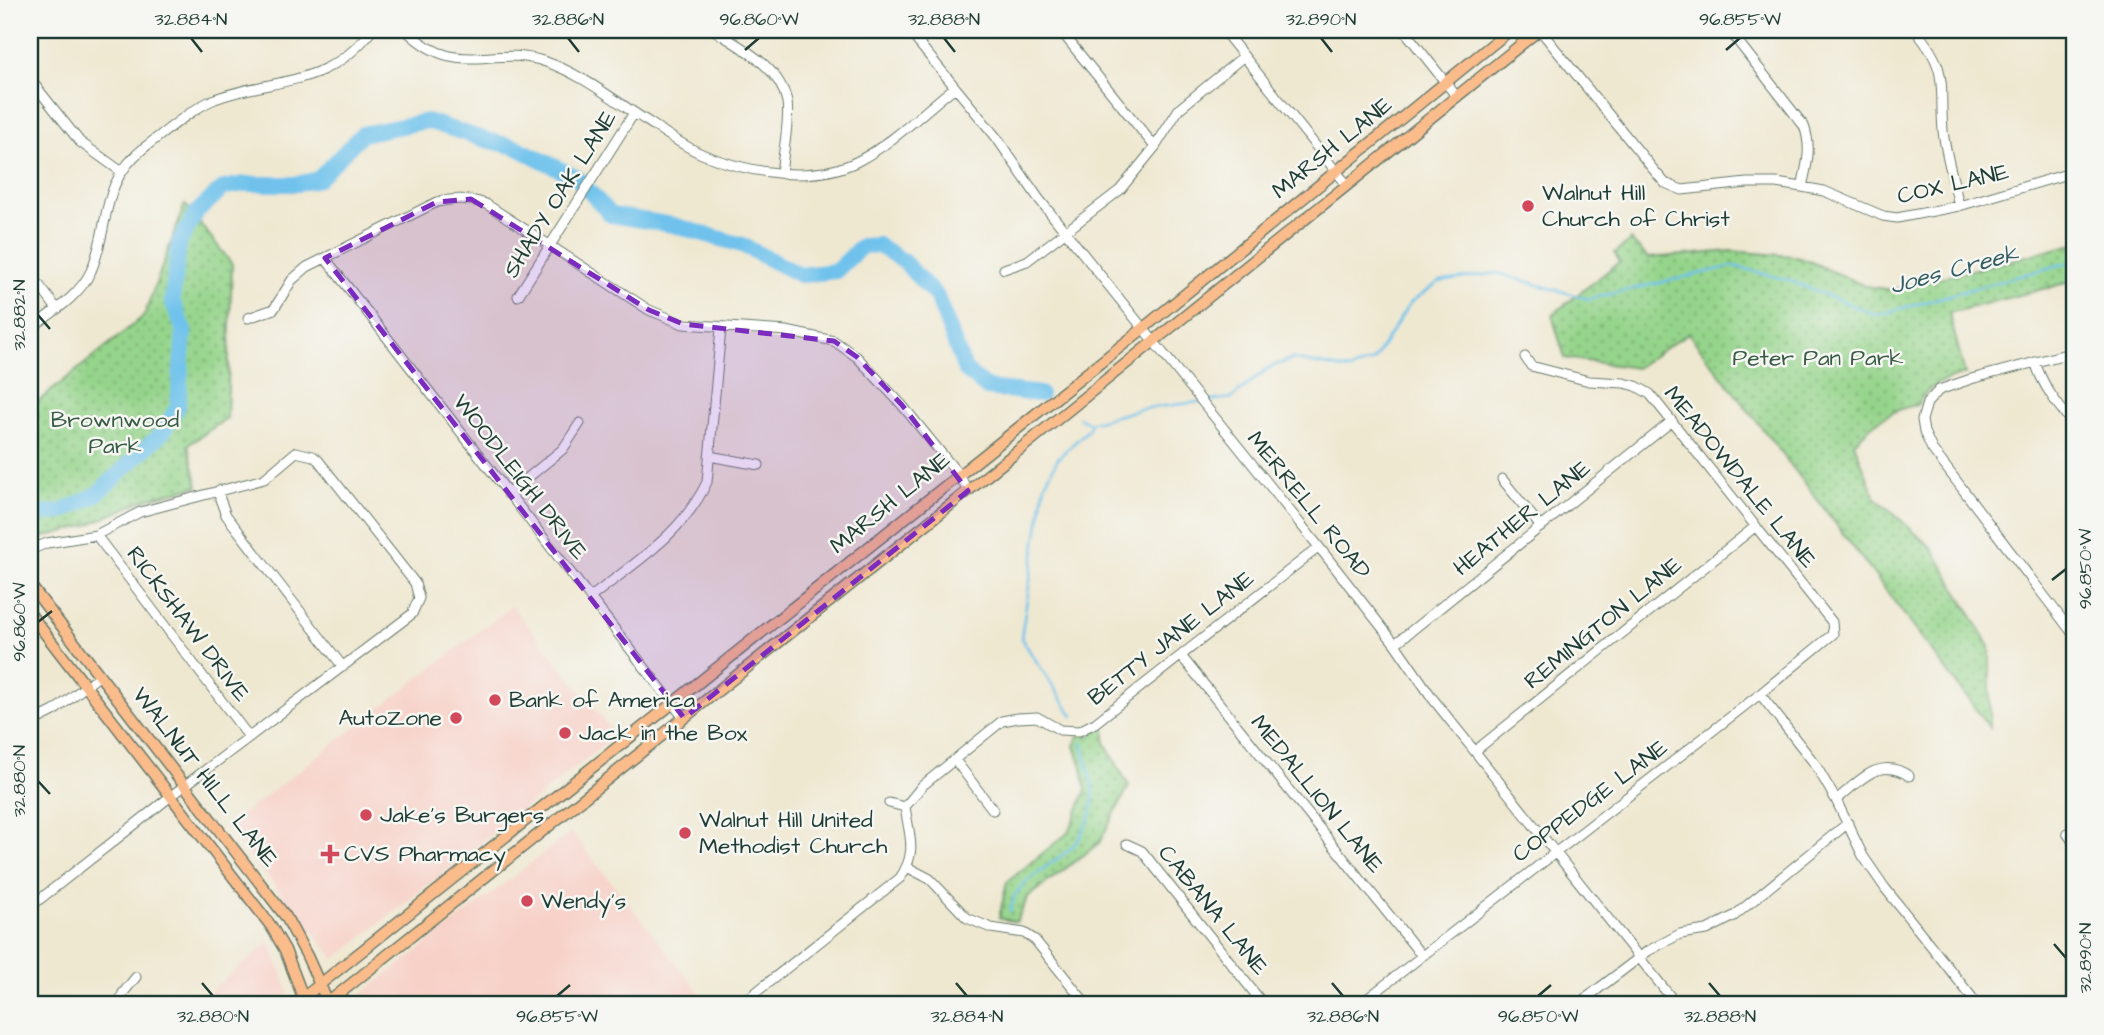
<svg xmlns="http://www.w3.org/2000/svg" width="2104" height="1035" font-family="'Architects Daughter',sans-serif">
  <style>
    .built { fill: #f7d1c8 }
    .park { fill: url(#park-dots); stroke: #5a8860; stroke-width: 2 }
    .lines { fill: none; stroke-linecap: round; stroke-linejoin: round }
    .stream { stroke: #70c2ec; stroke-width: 2.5 }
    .river { stroke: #70c2ec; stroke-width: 16 }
    .minor-casing { stroke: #68796b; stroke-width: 11 }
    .major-casing { stroke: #68796b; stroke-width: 13 }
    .minor { stroke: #fff; stroke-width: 9 }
    .major { stroke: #fabc8b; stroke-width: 10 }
    .marked { fill: #7b2cbf; fill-opacity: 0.2; stroke: #7b2cbf; stroke-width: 5; stroke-dasharray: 14 9; stroke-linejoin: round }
    .ticks { fill: none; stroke: #1f3d34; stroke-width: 2.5 }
    .poi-dot { fill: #d1495b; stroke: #f6f6f2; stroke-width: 2.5 }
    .labels { text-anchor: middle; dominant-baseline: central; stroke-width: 5; stroke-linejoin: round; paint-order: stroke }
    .street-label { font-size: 23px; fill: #1f3d34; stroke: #f6f6f2 }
    .poi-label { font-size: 23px; fill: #1f3d34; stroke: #f6f6f2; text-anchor: start }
    .park-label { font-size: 23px; fill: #375b45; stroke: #f6f6f2 }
    .water-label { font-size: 24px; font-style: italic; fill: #335e62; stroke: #f6f6f2 }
    .neatline { fill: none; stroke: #1f3d34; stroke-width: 2.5 }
    .ticks-label { font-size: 18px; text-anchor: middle; fill: #1f3d34 }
  </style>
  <defs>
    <pattern id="park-dots" width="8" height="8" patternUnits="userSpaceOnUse" patternTransform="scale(1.75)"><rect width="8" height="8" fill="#95d48b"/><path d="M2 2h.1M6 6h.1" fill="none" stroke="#79ad72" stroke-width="1.8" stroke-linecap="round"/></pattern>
  </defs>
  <rect width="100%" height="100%" fill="#f6f6f2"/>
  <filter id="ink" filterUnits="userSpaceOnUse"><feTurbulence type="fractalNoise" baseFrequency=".0143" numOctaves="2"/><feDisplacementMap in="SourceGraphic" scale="14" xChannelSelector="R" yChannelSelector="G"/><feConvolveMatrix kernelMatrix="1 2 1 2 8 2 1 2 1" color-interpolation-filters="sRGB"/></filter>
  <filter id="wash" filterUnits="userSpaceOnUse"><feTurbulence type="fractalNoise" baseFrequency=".00686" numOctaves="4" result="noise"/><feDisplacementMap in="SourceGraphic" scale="28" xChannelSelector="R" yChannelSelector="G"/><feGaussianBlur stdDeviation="1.57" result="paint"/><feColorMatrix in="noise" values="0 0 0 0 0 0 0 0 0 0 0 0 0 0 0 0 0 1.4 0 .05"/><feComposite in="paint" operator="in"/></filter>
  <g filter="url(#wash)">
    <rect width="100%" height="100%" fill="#efe8d1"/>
    <!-- built -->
    <path class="built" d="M512 606 616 735 335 959 226 827Z
      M571 832 710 1005H348Z
      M270 942 289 993 273 1005H193Z"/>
    <!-- park -->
    <path class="park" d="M185 204 232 264 227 418 188 445 198 486 146 499 88 525 30 541V408L144 316Z
      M1631 240 1648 258 1731 251 1793 256 1809 261 1865 286 1892 290 2074 244V281L1949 313 1965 374C1944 380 1928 385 1917 405 1891 409 1872 423 1854 443L1875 497 1933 549 1990 647V728L1807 486 1688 333 1636 368 1565 358 1552 315 1619 262 1615 253Z
      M1105 727V743L1129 786 1099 843 1028 897 1016 922 999 918 1007 882 1069 832 1086 790 1082 767 1075 746 1078 736 1090 735Z"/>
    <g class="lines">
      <!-- stream -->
      <path class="stream" d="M1079 418 1090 423 1141 409 1232 398 1268 368 1292 359 1350 370 1373 361 1410 303 1439 282 1497 273 1588 299 1734 266 1788 280 1877 315 2074 261
        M1073 716 1021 638 1045 484 1058 458 1089 429 1090 425
        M1010 911 1015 895 1024 883 1068 851 1079 839 1091 815 1094 791 1082 743"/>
      <!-- river -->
      <path class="river" d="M30 514 61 512 96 495 163 432 178 406 184 331 172 300 179 243 197 212 223 188 244 184H297L318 179 362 134 427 121 490 141 516 147 577 178 611 215 673 225 742 245 800 275 836 271 862 246 878 245 903 261 937 297 965 370 987 388 1040 394"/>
    </g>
  </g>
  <g filter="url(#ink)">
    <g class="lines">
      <!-- minor casing -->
      <g class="minor-casing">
        <path id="minor" d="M406 30C458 81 491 43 546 62 582 74 615 101 647 121 664 132 683 146 702 154 747 173 813 184 858 161 893 143 924 111 955 87
          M714 30C741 48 780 66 787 102 790 118 783 155 781 173
          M908 30 996 137 1039 199 1319 547 1395 644 1433 699 1677 1005
          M1060 30 1155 147
          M1223 30 1347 185
          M1404 30 1457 97
          M1540 30 1657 174 1665 183 1682 190 1747 183H1776L1802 187 1824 191 1883 216 1897 218 1959 206 2074 172
          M1729 30 1804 126C1812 147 1807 165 1802 187
          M1915 30C1950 71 1939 83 1943 131 1946 156 1954 181 1959 206
          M30 79 80 142 122 172
          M325 258 684 718
          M1004 269 1027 261 1120 190 1155 147 1179 109 1244 56
          M30 273 57 309
          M518 296 634 113
          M248 318 274 309 292 280 307 267 437 202C456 198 468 198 486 204L649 310 683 324 786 331 834 341 857 357 902 405 959 475 968 491
          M30 329C51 313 79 297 91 271 111 225 98 184 145 147 165 132 193 108 215 99 275 77 328 88 372 30
          M2074 352 1971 379 1939 390 1927 403 1922 420 1924 432 1932 449 2074 635
          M2035 362C2043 387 2058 405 2074 425
          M709 456 759 465
          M1502 479 1541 527
          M219 490 220 499 226 515 343 667
          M508 494 563 449 580 423
          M96 535 249 737
          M30 550 47 543 96 535 140 512 264 479 296 452 313 456 318 460 415 583 419 598 412 614 171 796 30 907
          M590 598C635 562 682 535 707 482L721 328
          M1395 644 1672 421
          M1182 657 1422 956
          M1760 694 1815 764 1836 800 1863 856 1885 888 1978 1005
          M30 723 54 711 100 675
          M1475 751 1756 526
          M955 760 993 810
          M1836 800C1859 782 1879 755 1909 776
          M889 803 905 807
          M2067 833 2074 843
          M1127 844 1142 851 1264 1005
          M907 867 930 879 967 918 991 928 1024 933 1035 940 1087 1005
          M119 1005 123 993 136 977
          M740 1005 900 878C918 852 909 835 905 807L922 786 1002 721 1018 718 1037 717 1060 730 1079 731 1095 723 1319 547
          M1359 1005 1760 694 1833 634 1832 622 1650 394 1636 386 1624 383 1589 381 1531 366 1525 357
          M1577 1005 1648 951 1680 934 1707 930 1734 916 1848 823"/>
      </g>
      <!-- major casing -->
      <g class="major-casing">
        <path id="major" d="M30 585 286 917 307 956 329 1005
          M30 614 271 926 285 950 306 1005
          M294 1005 1135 335 1510 30
          M325 1005 1034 438 1539 30"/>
      </g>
      <!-- minor -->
      <use href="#minor" class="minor"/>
      <!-- major -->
      <use href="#major" class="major"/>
    </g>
  </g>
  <!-- marked area -->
  <path class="marked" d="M471 199 649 310 683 324 834 341 857 357 902 405 968 491 684 718 325 258 437 202Z"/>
  <!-- ticks -->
  <path class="ticks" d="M191 38 202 52M568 38 579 52M944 38 955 52M1321 38 1332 52M745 50 759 38M1726 50 1740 38M38 315 50 329M2052 580 2066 569M38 622 52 611M38 781 50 794M2054 944 2066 958M202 983 213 996M956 983 967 996M1332 983 1343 996M1709 983 1720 996M557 996 570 985M1538 996 1551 985"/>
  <!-- markers -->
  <g class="poi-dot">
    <circle cx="1528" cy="206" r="7"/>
    <circle cx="495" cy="700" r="7"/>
    <circle cx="456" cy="718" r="7"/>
    <circle cx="565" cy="733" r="7"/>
    <circle cx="366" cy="815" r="7"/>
    <circle cx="685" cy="833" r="7"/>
    <path d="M326.5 843.5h7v7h7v7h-7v7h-7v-7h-7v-7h7z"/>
    <circle cx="527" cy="901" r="7"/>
  </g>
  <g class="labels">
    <!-- street labels -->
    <g class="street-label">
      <text transform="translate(1332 148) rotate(-39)">MARSH LANE</text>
      <text transform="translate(1953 184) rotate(-13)">COX LANE</text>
      <text transform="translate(560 194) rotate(-58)">SHADY OAK LANE</text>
      <text transform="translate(520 477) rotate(52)">WOODLEIGH DRIVE</text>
      <text transform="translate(1740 477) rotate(51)">MEADOWDALE LANE</text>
      <text transform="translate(890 503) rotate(-39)">MARSH LANE</text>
      <text transform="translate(1309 505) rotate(51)">MERRELL ROAD</text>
      <text transform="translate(1522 518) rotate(-39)">HEATHER LANE</text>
      <text transform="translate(1603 623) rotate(-39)">REMINGTON LANE</text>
      <text transform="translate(188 624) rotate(53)">RICKSHAW DRIVE</text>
      <text transform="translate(1171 638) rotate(-38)">BETTY JANE LANE</text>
      <text transform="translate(205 777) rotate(52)">WALNUT HILL LANE</text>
      <text transform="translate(1317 794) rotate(51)">MEDALLION LANE</text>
      <text transform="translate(1590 801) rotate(-37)">COPPEDGE LANE</text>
      <text transform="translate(1213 910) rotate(51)">CABANA LANE</text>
    </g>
    <!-- poi labels -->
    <g class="poi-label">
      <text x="1542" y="193">Walnut Hill<tspan x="1542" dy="26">Church of Christ</tspan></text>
      <text x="509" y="700">Bank of America</text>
      <text x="442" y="718" text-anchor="end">AutoZone</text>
      <text x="579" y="733">Jack in the Box</text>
      <text x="380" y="815">Jake's Burgers</text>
      <text x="699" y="820">Walnut Hill United<tspan x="699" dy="26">Methodist Church</tspan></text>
      <text x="344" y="854">CVS Pharmacy</text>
      <text x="541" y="901">Wendy's</text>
    </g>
    <!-- park labels -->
    <g class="park-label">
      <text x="1818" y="358">Peter Pan Park</text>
      <text x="115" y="420">Brownwood<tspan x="115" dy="26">Park</tspan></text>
    </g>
    <!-- water labels -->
    <g class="water-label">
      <text transform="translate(1954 270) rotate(-15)">Joes Creek</text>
    </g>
  </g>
  <!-- margin -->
  <rect width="2104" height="1035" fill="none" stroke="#f6f6f2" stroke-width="77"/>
  <rect x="38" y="38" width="2028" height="958" class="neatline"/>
  <g class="ticks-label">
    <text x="191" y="25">32.884°N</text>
    <text x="568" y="25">32.886°N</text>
    <text x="759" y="25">96.860°W</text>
    <text x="944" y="25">32.888°N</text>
    <text x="1321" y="25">32.890°N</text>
    <text x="1740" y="25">96.855°W</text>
    <text transform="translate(19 315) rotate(-90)" y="6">32.882°N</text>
    <text transform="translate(2085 569) rotate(-90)" y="6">96.850°W</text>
    <text transform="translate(19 622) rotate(-90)" y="6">96.860°W</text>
    <text transform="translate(19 781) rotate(-90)" y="6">32.880°N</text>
    <text transform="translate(2085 958) rotate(-90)" y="6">32.890°N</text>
    <text x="213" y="1022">32.880°N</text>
    <text x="557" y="1022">96.855°W</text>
    <text x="967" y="1022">32.884°N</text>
    <text x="1343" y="1022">32.886°N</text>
    <text x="1538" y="1022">96.850°W</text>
    <text x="1720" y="1022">32.888°N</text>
  </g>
</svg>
